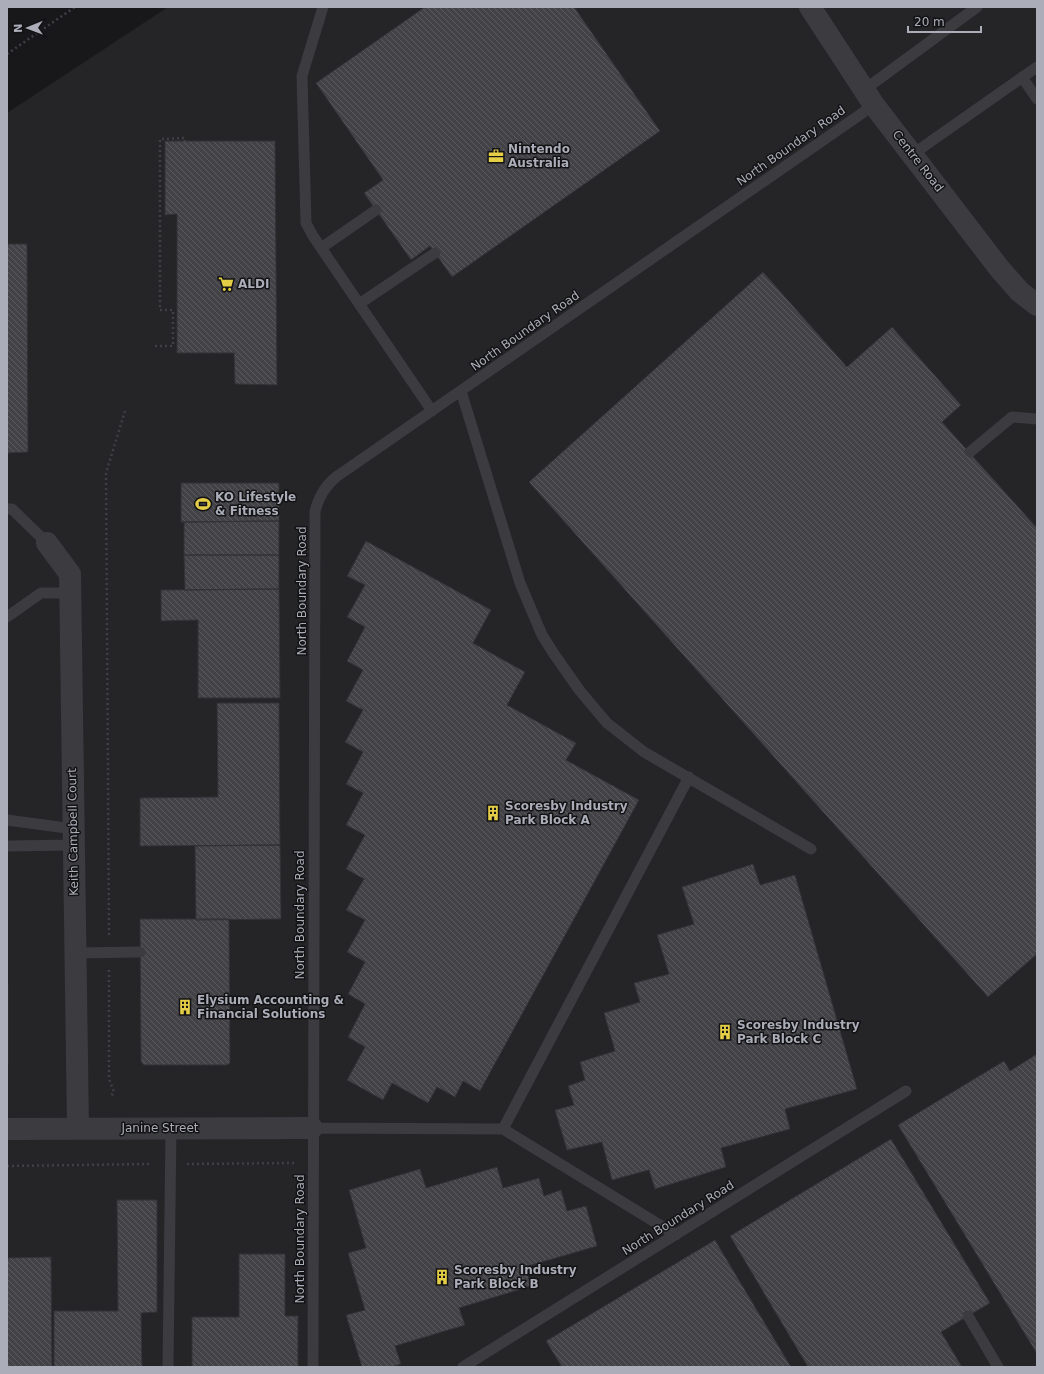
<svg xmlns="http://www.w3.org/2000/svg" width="1044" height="1374" font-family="'DejaVu Sans',sans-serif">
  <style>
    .built { fill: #252427 }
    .building { fill: url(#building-back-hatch); stroke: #333236 }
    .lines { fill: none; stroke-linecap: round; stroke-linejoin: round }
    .path { stroke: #3f4045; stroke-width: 2.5; stroke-dasharray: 2 3; stroke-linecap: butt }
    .lane { stroke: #3b3b40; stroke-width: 11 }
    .street { stroke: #3b3b40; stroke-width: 22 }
    .labels { text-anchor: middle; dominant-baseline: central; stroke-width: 3; stroke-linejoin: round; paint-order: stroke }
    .street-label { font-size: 12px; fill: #abadb8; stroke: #131315 }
    .poi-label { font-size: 12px; font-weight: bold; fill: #abadb8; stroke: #131315; text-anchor: start }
  </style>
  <defs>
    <pattern id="building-back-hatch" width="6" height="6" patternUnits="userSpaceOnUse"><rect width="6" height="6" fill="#434247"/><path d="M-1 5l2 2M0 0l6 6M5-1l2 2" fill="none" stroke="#5b5b5f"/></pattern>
  </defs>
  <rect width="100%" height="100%" fill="#18181a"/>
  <!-- built -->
  <path class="built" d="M168 7H1037V1367H7V113Z"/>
  <!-- building -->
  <path class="building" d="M425 7H574L660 131 452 277 430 246 411 260 376 210 364 193 383 180 316 83Z
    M165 141H275L277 385 235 384 234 353H177V214L165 215Z
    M7 244H27L28 452 7 453Z
    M763 272 847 367 892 327 961 405 942 422 1037 528V954L988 997 529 482Z
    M181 483H279V521L181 522Z
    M279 521V555H184V522Z
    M366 541 491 610 473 643 525 672 507 705 576 743 566 760 639 800 480 1091 463 1081 455 1097 437 1087 428 1103 392 1083 383 1100 347 1080 365 1047 348 1037 365 1004 348 994 365 962 347 952 365 920 346 910 364 879 346 869 365 835 346 825 363 793 346 784 363 752 345 742 363 710 346 701 363 670 347 661 365 627 347 617 365 585 347 576Z
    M184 555H279V589L185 590Z
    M279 589 280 698H198V620L161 621V590Z
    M217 703H279L280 845 140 846V798L218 797Z
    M280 845 281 919 196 920 195 846Z
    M753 864 760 885 795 875 857 1089 785 1109 790 1129 721 1148 726 1167 655 1189 649 1170 612 1180 602 1142 567 1150 555 1110 574 1105 568 1086 585 1080 580 1062 615 1051 604 1013 640 1002 634 983 669 974 657 935 694 924 682 887Z
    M140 919H229L230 1063 227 1065H144L141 1062Z
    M7 983H8V1065H7Z
    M1037 1054V1354L898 1125 1004 1061 1010 1071Z
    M891 1139 990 1303 941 1332 962 1367H808L730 1236Z
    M497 1167 503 1188 539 1178 544 1196 561 1190 567 1211 586 1206 597 1246 525 1267 531 1286 459 1308 465 1325 395 1346 401 1364 391 1367H362L346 1315 365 1310 348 1253 366 1248 349 1190 420 1169 426 1188Z
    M117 1200H157V1312L141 1313 142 1367H54V1311H118Z
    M715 1240 791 1367H562L546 1341Z
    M239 1254H285V1316H298V1367H192V1317H239Z
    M51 1257 52 1367H7V1258Z"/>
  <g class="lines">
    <!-- path -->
    <path class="path" d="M7 54 75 7
      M155 346H173V310H160V139L185 138V141
      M109 935 106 473 125 411
      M109 970V1079L114 1092 111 1096
      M187 1164 295 1163
      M7 1166 152 1164"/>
    <!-- lane -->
    <path class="lane" d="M323 7 302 76 306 223 313 236 432 411
      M1022 77 1037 99
      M864 90 977 7
      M913 154 1037 67
      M321 248 376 210
      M359 304 435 253
      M461 391 520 583 542 635 554 654 580 691 607 723 644 752 811 849
      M970 452 1012 417 1037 419
      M7 509H12L47 543
      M7 617 41 593H70
      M7 820 74 829
      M7 846 74 845
      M75 953 140 952
      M312 1128 503 1129 689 777
      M503 1129 676 1235
      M968 1316 998 1367
      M168 1367 171 1128
      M313 1367 315 512C318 498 324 487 336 477L874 105
      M463 1367 906 1091"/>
    <!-- street -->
    <path class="street" d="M810 7 874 105 999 268 1020 292 1037 305
      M47 543 70 574 78 1128
      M7 1129 312 1128"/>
  </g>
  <!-- icons -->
  <defs>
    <g id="office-bare" transform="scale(1.2)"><path d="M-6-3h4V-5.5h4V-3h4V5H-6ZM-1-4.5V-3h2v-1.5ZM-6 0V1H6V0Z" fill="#e4ce46" stroke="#131315" stroke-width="2.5" paint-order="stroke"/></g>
    <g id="supermarket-bare" transform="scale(1.2)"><path d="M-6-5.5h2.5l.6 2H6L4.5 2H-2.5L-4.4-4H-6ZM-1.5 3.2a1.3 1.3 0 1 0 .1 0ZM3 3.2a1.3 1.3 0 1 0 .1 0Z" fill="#e4ce46" stroke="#131315" stroke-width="2.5" paint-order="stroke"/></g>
    <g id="stadium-bare" transform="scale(1.2)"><path d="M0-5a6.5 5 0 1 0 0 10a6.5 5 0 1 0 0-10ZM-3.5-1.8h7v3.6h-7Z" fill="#e4ce46" stroke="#131315" stroke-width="2.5" paint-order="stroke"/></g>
    <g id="building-bare" transform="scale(1.2)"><path d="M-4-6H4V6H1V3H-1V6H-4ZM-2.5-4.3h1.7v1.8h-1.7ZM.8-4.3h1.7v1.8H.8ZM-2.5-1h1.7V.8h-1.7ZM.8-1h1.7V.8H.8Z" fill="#e4ce46" stroke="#131315" stroke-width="2.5" paint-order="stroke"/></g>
  </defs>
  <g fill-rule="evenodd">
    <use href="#office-bare" x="496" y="156"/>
    <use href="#supermarket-bare" x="226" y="284"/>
    <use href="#stadium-bare" x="203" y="504"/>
    <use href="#building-bare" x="493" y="813"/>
    <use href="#building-bare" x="185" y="1007"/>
    <use href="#building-bare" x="725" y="1032"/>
    <use href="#building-bare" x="442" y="1277"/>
  </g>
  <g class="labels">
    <!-- street labels -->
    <g class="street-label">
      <text transform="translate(791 146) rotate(-35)">North Boundary Road</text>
      <text transform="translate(918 161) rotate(52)">Centre Road</text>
      <text transform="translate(525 331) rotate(-35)">North Boundary Road</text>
      <text transform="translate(302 591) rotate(-90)">North Boundary Road</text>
      <text transform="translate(73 832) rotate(-91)">Keith Campbell Court</text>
      <text transform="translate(300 915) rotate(-90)">North Boundary Road</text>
      <text x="160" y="1128">Janine Street</text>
      <text transform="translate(678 1218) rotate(-32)">North Boundary Road</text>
      <text transform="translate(300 1239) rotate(-90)">North Boundary Road</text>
    </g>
    <!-- poi labels -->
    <g class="poi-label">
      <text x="508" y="149">Nintendo<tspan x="508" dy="14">Australia</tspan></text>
      <text x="238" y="284">ALDI</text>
      <text x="215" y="497">KO Lifestyle<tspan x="215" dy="14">&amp; Fitness</tspan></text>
      <text x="505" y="806">Scoresby Industry<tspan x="505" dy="14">Park Block A</tspan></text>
      <text x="197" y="1000">Elysium Accounting &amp;<tspan x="197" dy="14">Financial Solutions</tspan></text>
      <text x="737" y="1025">Scoresby Industry<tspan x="737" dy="14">Park Block C</tspan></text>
      <text x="454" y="1270">Scoresby Industry<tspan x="454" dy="14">Park Block B</tspan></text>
    </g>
  </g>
  <!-- border -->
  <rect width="1044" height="1374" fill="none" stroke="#abadb8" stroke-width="16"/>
  <!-- north arrow -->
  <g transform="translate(28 28) rotate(269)" stroke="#131315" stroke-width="3" paint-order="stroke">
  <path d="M0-3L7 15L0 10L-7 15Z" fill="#abadb8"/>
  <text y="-6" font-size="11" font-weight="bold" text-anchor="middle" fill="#abadb8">N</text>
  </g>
  <!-- scale -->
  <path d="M908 26v6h73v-6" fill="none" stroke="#abadb8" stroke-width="2"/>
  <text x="914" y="26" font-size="12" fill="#abadb8" stroke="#131315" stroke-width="3" paint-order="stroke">20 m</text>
</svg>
